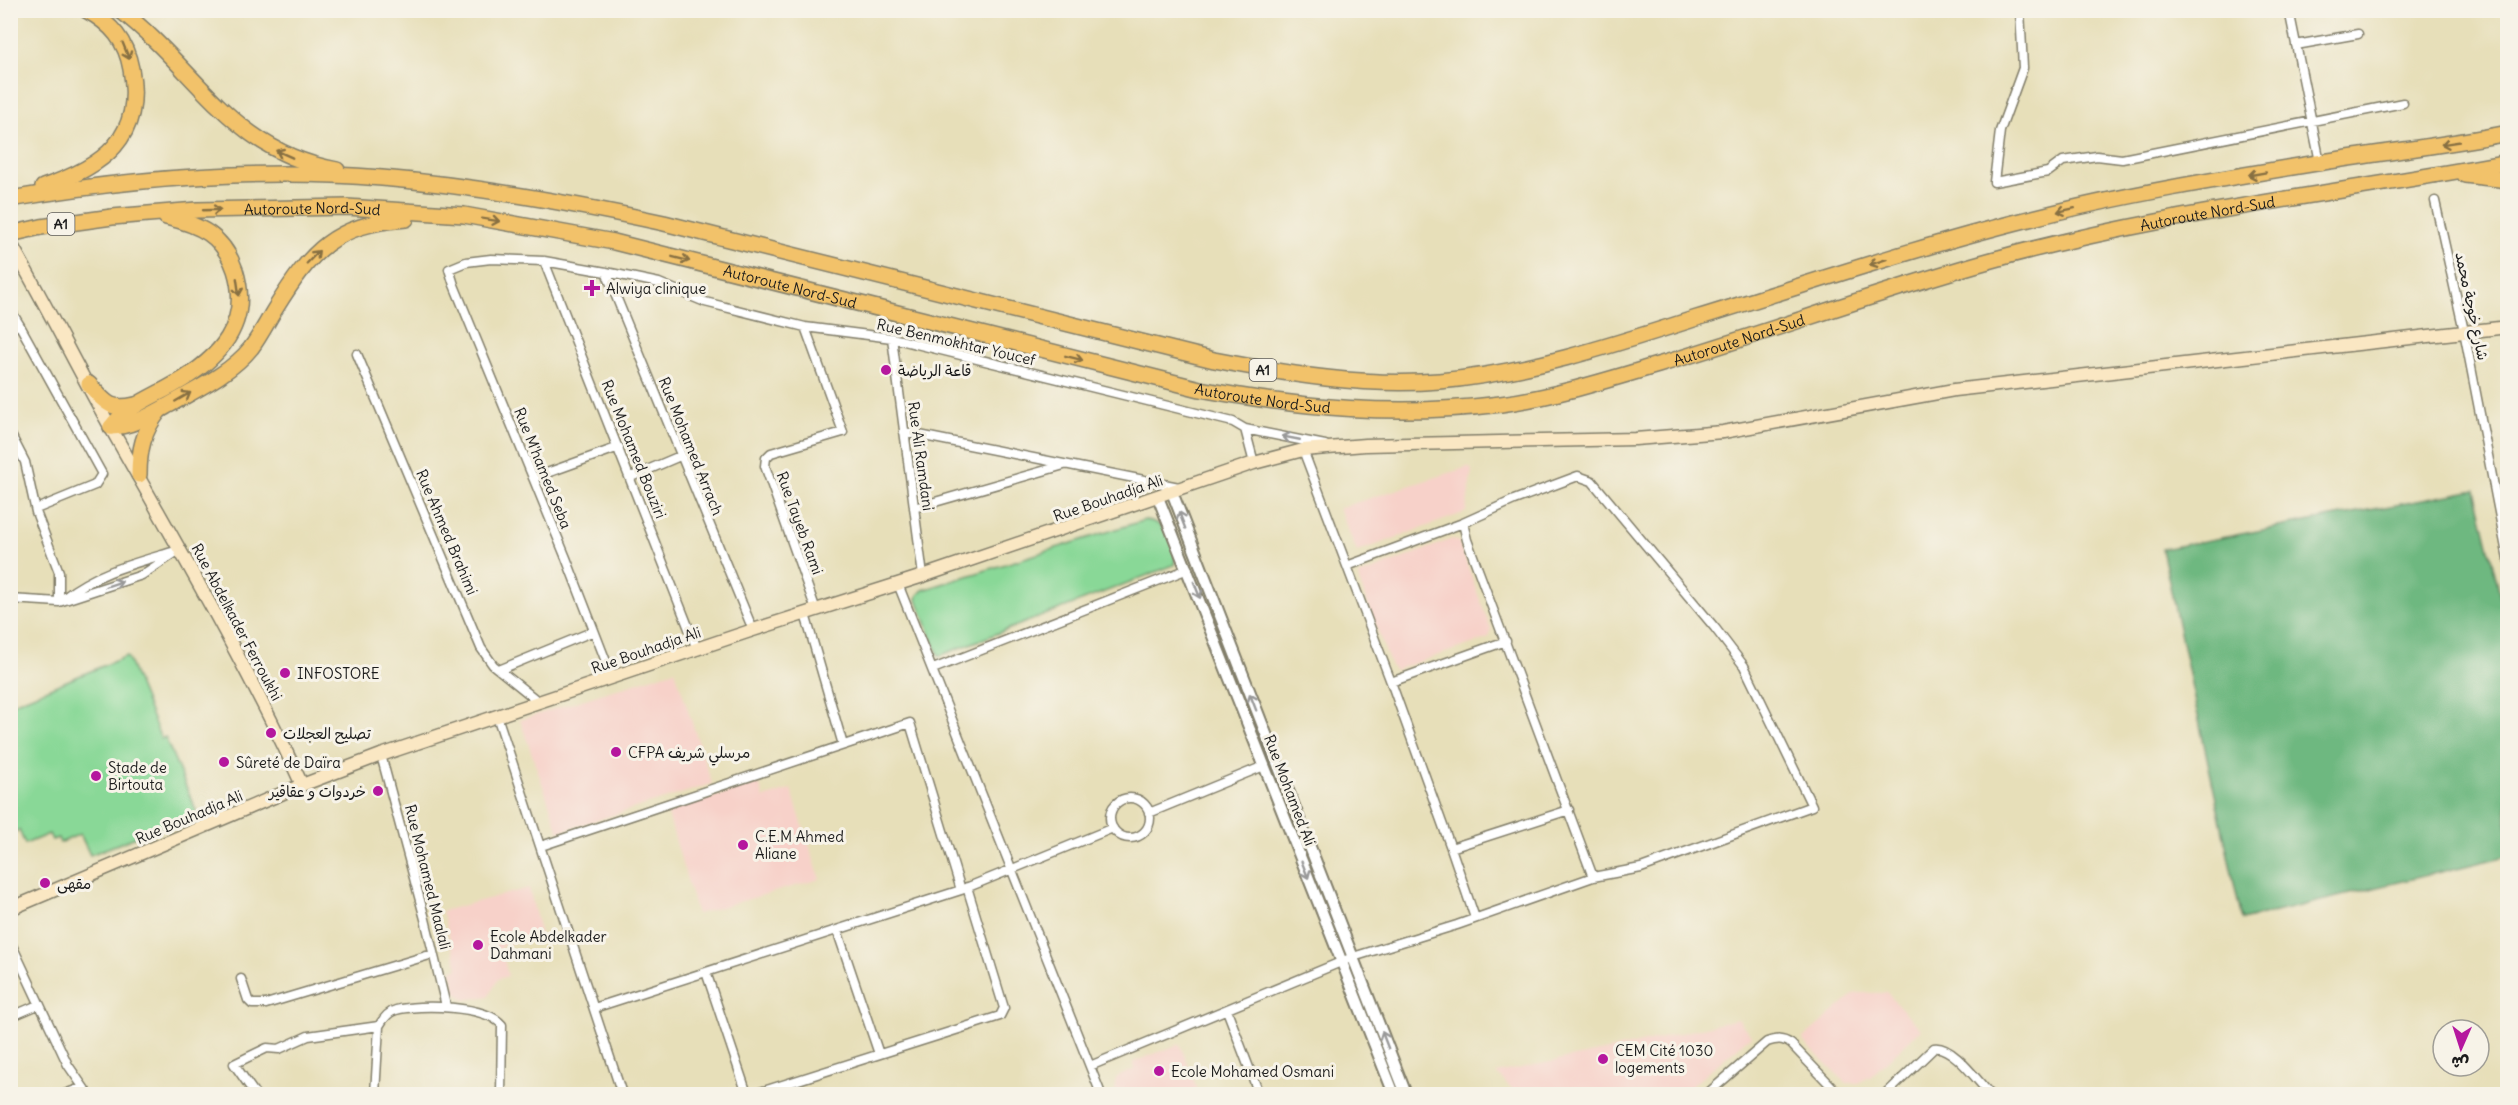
<svg xmlns="http://www.w3.org/2000/svg" width="2518" height="1105" font-family="Delius,'Playpen Sans Arabic',sans-serif">
  <style>
    .built { fill: #f7d1c9 }
    .green { fill: #89d897; stroke: #527a5a; stroke-width: 1.5 }
    .forest { fill: #6eb880; stroke: #456a4e; stroke-width: 1.5 }
    .lines { fill: none; stroke-linecap: round; stroke-linejoin: round }
    .minor-casing { stroke: #827e6a; stroke-width: 11 }
    .tertiary-casing { stroke: #827e6a; stroke-width: 14 }
    .secondary-casing { stroke: #827e6a; stroke-width: 15 }
    .motorway-casing { stroke: #827e6a; stroke-width: 18 }
    .minor { stroke: #fff; stroke-width: 8 }
    .tertiary { stroke: #fff; stroke-width: 10 }
    .secondary { stroke: #fae7c3; stroke-width: 12 }
    .motorway { stroke: #f2c26a; stroke-width: 15 }
    .oneway { stroke: #876f43 }
    .oneway2 { stroke: #999 }
    .poi-dot { fill: #b5179e; stroke: #f7f3e8; stroke-width: 2 }
    .labels { text-anchor: middle; dominant-baseline: central; stroke-width: 6; stroke-linejoin: round; paint-order: stroke }
    .shield { fill: #f7f3e8; stroke: #5e5c59; stroke-width: 1.5 }
    .shield-label { font-size: 14px; font-weight: bold; fill: #1c1c1c }
    .street-label { font-size: 15px; fill: #1c1c1c; stroke: #f7f3e8 }
    .poi-label { font-size: 15px; fill: #1c1c1c; stroke: #f7f3e8; text-anchor: start }
  </style>
  <rect width="100%" height="100%" fill="#f7f3e8"/>
  <filter id="ink" filterUnits="userSpaceOnUse"><feTurbulence type="fractalNoise" baseFrequency=".0167" numOctaves="2"/><feDisplacementMap in="SourceGraphic" scale="12" xChannelSelector="R" yChannelSelector="G"/><feConvolveMatrix kernelMatrix="1 2 1 2 8 2 1 2 1" color-interpolation-filters="sRGB"/></filter>
  <filter id="wash" filterUnits="userSpaceOnUse"><feTurbulence type="fractalNoise" baseFrequency=".008" numOctaves="4" result="noise"/><feDisplacementMap in="SourceGraphic" scale="24" xChannelSelector="R" yChannelSelector="G"/><feGaussianBlur stdDeviation="1.35" result="paint"/><feColorMatrix in="noise" values="0 0 0 0 0 0 0 0 0 0 0 0 0 0 0 0 0 1.4 0 .05"/><feComposite in="paint" operator="in"/></filter>
  <g filter="url(#wash)">
    <rect width="100%" height="100%" fill="#e7dfb9"/>
    <!-- built -->
    <path class="built" d="M1468 467 1472 470 1466 512 1357 552 1339 508Z
      M1452 539 1459 542 1491 630 1490 635 1489 638 1395 670 1391 666 1359 581 1360 575Z
      M675 670 712 784 559 832 520 720Z
      M759 783 764 798 791 789 820 879 697 914 667 811Z
      M529 888 541 935 501 946 508 976 498 979 489 996 465 1000 455 991 451 971 458 968 442 911Z
      M1856 993H1887L1921 1029 1869 1078 1867 1076 1859 1083H1846L1804 1042 1803 1038Z
      M1738 1019 1751 1036 1682 1094H1517L1496 1073 1629 1046Z
      M1180 1044 1199 1094H1116L1115 1082 1117 1077 1135 1069 1133 1062Z"/>
    <!-- green -->
    <path class="green" d="M1145 520C1166 522 1179 544 1174 565L939 656 917 600 918 595 923 590Z
      M127 656 161 739 165 737 197 813 90 855 80 834 60 843 58 838 52 840 49 834 25 844 19 830 15 832 11 820V704Z"/>
    <!-- forest -->
    <path class="forest" d="M2475 490 2507 624V856L2242 920 2162 549Z"/>
  </g>
  <g filter="url(#ink)">
    <g class="lines">
      <!-- minor casing -->
      <g class="minor-casing">
        <path id="minor" d="M2020 10 2023 68 2000 131 1994 182 2048 172 2063 161 2097 156 2122 159 2403 103
          M2289 10 2320 162
          M2296 45 2358 34
          M2435 201 2464 331 2508 559
          M544 261 697 649
          M606 272 753 630
          M10 309 19 324 10 329
          M19 324 102 474 95 485 36 509
          M805 327 843 432 771 453 766 458 765 466 816 610
          M892 338 923 576
          M357 354 481 648 493 665 539 702
          M1245 429 1254 463
          M904 432 1179 487
          M10 433 25 462 36 512 59 572V602
          M1303 450 1391 682 1506 641
          M631 477 680 456
          M533 478 619 447
          M914 508 1064 465
          M1463 523 1467 540 1593 877
          M898 584 1101 1094
          M64 598C95 573 135 563 172 552
          M10 599 59 602 142 575 181 549
          M805 614 843 745
          M933 669 1188 569
          M499 670 594 631
          M612 677 566 558 454 285 449 269 466 262 491 259 544 261 606 272 659 283 705 302 805 327 892 338 1233 422 1245 429 1325 445
          M1391 682 1451 848
          M497 716 622 1094
          M381 755 425 919 446 1006
          M1110 818a20 20 0 1 1 40 0a20 20 0 1 1-40 0Z
          M1149 813 1264 766
          M541 846 910 723 961 890
          M1475 918 1451 848 1569 810
          M837 930 879 1054
          M10 941 68 1065 88 1094
          M706 972 747 1094
          M241 979 248 1000 252 1004H266L433 954
          M594 1008 961 890 1113 828
          M1227 1010 1259 1094
          M10 1017 38 1005
          M1090 1066 1353 957 1457 925 1593 877 1641 868 1812 806 1744 666 1715 628 1592 481 1578 476 1514 500 1463 523 1347 566
          M65 1094 81 1088
          M255 1094 234 1064 267 1048 279 1049 308 1036 379 1026
          M318 1094H337
          M375 1094 379 1026C383 1019 388 1012 396 1010 419 1004 486 1005 502 1025L501 1094
          M754 1094 1000 1016 1004 1008 967 887
          M1707 1094 1767 1042C1777 1039 1782 1038 1791 1044L1839 1094
          M1886 1094 1934 1048C1953 1045 1978 1082 1990 1094"/>
      </g>
      <!-- tertiary casing -->
      <g class="tertiary-casing">
        <path id="tertiary" d="M1172 492 1406 1094
          M1158 497 1394 1094"/>
      </g>
      <!-- secondary casing -->
      <g class="secondary-casing">
        <path id="secondary" d="M10 242C46 304 77 368 112 430 178 547 246 663 302 785
          M10 909 302 785 381 755 753 630 923 576 1254 463 1303 450 1365 445 1635 439 1723 432 1954 390 2508 327"/>
      </g>
      <!-- motorway casing -->
      <g class="motorway-casing">
        <g id="motorway">
          <path d="M120 10C197 69 232 152 337 170"/>
          <path d="M2465 175 2508 180"/>
          <path d="M43 187C103 167 144 138 131 69 126 41 112 24 86 10"/>
          <path d="M10 199C132 178 259 168 382 178 477 186 571 203 664 223L1214 360C1288 374 1364 387 1439 381 1528 373 1613 345 1697 318 1808 284 1917 247 2029 219 2125 194 2225 178 2323 162 2385 152 2447 145 2508 133"/>
          <path id="s1" d="M10 234 41 227 112 217 197 210 347 207 464 215 614 242 1200 389C1302 408 1397 417 1501 404 1554 397 1607 380 1658 365 1770 332 1879 291 1992 260 2160 213 2336 194 2508 162"/>
          <path d="M89 384C105 402 109 411 135 405"/>
          <path d="M111 427C131 427 151 415 169 405 197 389 231 373 251 348 260 336 267 322 275 309 311 251 334 224 406 219"/>
          <path d="M111 427C127 406 153 397 175 384 219 359 252 324 235 270 223 235 200 225 166 217"/>
          <path d="M139 475C139 451 143 431 159 411"/>
        </g>
      </g>
      <!-- minor -->
      <use href="#minor" class="minor"/>
      <!-- tertiary -->
      <use href="#tertiary" class="tertiary"/>
      <!-- secondary -->
      <use href="#secondary" class="secondary"/>
      <!-- motorway -->
      <use href="#motorway" class="motorway"/>
    </g>
    <!-- one-way arrows -->
    <defs><path id="oneway-shaft" d="M-6 0H5M1.5-3L5.5 0L1.5 3" fill="none" stroke-width="1.6" stroke-linecap="round" stroke-linejoin="round" transform="scale(1.5)"/></defs>
    <g class="oneway">
      <use href="#oneway-shaft" transform="translate(126 51) rotate(68)"/>
      <use href="#oneway-shaft" transform="translate(2450 143) rotate(171)"/>
      <use href="#oneway-shaft" transform="translate(284 154) rotate(-156)"/>
      <use href="#oneway-shaft" transform="translate(2257 174) rotate(170)"/>
      <use href="#oneway-shaft" transform="translate(212 210) rotate(-2)"/>
      <use href="#oneway-shaft" transform="translate(2066 210) rotate(168)"/>
      <use href="#oneway-shaft" transform="translate(491 220) rotate(9)"/>
      <use href="#oneway-shaft" transform="translate(313 257) rotate(-46)"/>
      <use href="#oneway-shaft" transform="translate(681 259) rotate(14)"/>
      <use href="#oneway-shaft" transform="translate(1878 262) rotate(162)"/>
      <use href="#oneway-shaft" transform="translate(238 287) rotate(82)"/>
      <use href="#oneway-shaft" transform="translate(1074 358) rotate(14)"/>
      <use href="#oneway-shaft" transform="translate(183 397) rotate(-30)"/>
    </g>
    <g class="oneway2">
      <use href="#oneway-shaft" transform="translate(1291 438) rotate(-169)"/>
      <use href="#oneway-shaft" transform="translate(1182 520) rotate(-111)"/>
      <use href="#oneway-shaft" transform="translate(114 584) rotate(-18)"/>
      <use href="#oneway-shaft" transform="translate(1197 590) rotate(69)"/>
      <use href="#oneway-shaft" transform="translate(1253 702) rotate(-111)"/>
      <use href="#oneway-shaft" transform="translate(1305 870) rotate(68)"/>
      <use href="#oneway-shaft" transform="translate(1385 1040) rotate(-111)"/>
    </g>
  </g>
  <!-- markers -->
  <g class="poi-dot">
    <path d="M589 279h6v6h6v6h-6v6h-6v-6h-6v-6h6z"/>
    <circle cx="886" cy="370" r="6"/>
    <circle cx="285" cy="673" r="6"/>
    <circle cx="271" cy="733" r="6"/>
    <circle cx="616" cy="752" r="6"/>
    <circle cx="224" cy="762" r="6"/>
    <circle cx="96" cy="776" r="6"/>
    <circle cx="378" cy="791" r="6"/>
    <circle cx="743" cy="845" r="6"/>
    <circle cx="45" cy="883" r="6"/>
    <circle cx="478" cy="945" r="6"/>
    <circle cx="1603" cy="1059" r="6"/>
    <circle cx="1159" cy="1071" r="6"/>
  </g>
  <g class="labels">
    <!-- shield labels -->
    <g class="shield">
      <rect x="47.5" y="213" width="27" height="22" rx="4.5"/>
      <rect x="1249.5" y="359" width="27" height="22" rx="4.5"/>
    </g>
    <g class="shield-label">
      <text x="61" y="224">A1</text>
      <text x="1263" y="370">A1</text>
    </g>
    <!-- street labels -->
    <g class="street-label">
      <text stroke="none"><textPath href="#s1" startOffset="304">Autoroute Nord-Sud</textPath></text>
      <text stroke="none"><textPath href="#s1" startOffset="2248">Autoroute Nord-Sud</textPath></text>
      <text stroke="none"><textPath href="#s1" startOffset="790">Autoroute Nord-Sud</textPath></text>
      <text transform="translate(2472 306) rotate(78)">شارع خوجة محمد</text>
      <text stroke="none"><textPath href="#s1" startOffset="1762">Autoroute Nord-Sud</textPath></text>
      <text transform="translate(956 342) rotate(13)">Rue Benmokhtar Youcef</text>
      <text stroke="none"><textPath href="#s1" startOffset="1276">Autoroute Nord-Sud</textPath></text>
      <text transform="translate(691 446) rotate(68)">Rue Mohamed Arrach</text>
      <text transform="translate(634 449) rotate(68)">Rue Mohamed Bouziri</text>
      <text transform="translate(921 456) rotate(82)">Rue Ali Ramdani</text>
      <text transform="translate(543 468) rotate(68)">Rue M'hamed Seba</text>
      <text transform="translate(1108 498) rotate(-19)">Rue Bouhadja Ali</text>
      <text transform="translate(800 523) rotate(70)">Rue Tayeb Rami</text>
      <text transform="translate(447 532) rotate(67)">Rue Ahmed Brahimi</text>
      <text transform="translate(237 622) rotate(62)">Rue Abdelkader Ferroukhi</text>
      <text transform="translate(646 650) rotate(-19)">Rue Bouhadja Ali</text>
      <text transform="translate(1290 790) rotate(69)">Rue Mohamed Ali</text>
      <text transform="translate(189 817) rotate(-23)">Rue Bouhadja Ali</text>
      <text transform="translate(428 877) rotate(76)">Rue Mohamed Maalali</text>
    </g>
    <!-- poi labels -->
    <g class="poi-label">
      <text x="606" y="288">Alwiya clinique</text>
      <text x="898" y="370">قاعة الرياضة</text>
      <text x="297" y="673">INFOSTORE</text>
      <text x="283" y="733">تصليح العجلات</text>
      <text x="628" y="752">CFPA مرسلي شريف</text>
      <text x="236" y="762">Sûreté de Daïra</text>
      <text x="108" y="767">Stade de<tspan x="108" dy="17">Birtouta</tspan></text>
      <text x="366" y="791" text-anchor="end">خردوات و عقاقير</text>
      <text x="755" y="836">C.E.M Ahmed<tspan x="755" dy="17">Aliane</tspan></text>
      <text x="57" y="883">مقهى</text>
      <text x="490" y="936">Ecole Abdelkader<tspan x="490" dy="17">Dahmani</tspan></text>
      <text x="1615" y="1050">CEM Cité 1030<tspan x="1615" dy="17">logements</tspan></text>
      <text x="1171" y="1071">Ecole Mohamed Osmani</text>
    </g>
  </g>
  <!-- margin -->
  <rect width="2518" height="1105" fill="none" stroke="#f7f3e8" stroke-width="36"/>
  <!-- north arrow -->
  <g transform="translate(2461 1048) rotate(183)"><circle r="28" fill="#f7f3e8" stroke="#9f9d96" stroke-width="1.5"/>
  <path d="M0-4.5L10 22L0 15L-10 22Z" fill="#b5179e"/>
  <text y="-9" font-size="16" font-weight="bold" text-anchor="middle" fill="#1c1c1c">ش</text>
  </g>
</svg>
